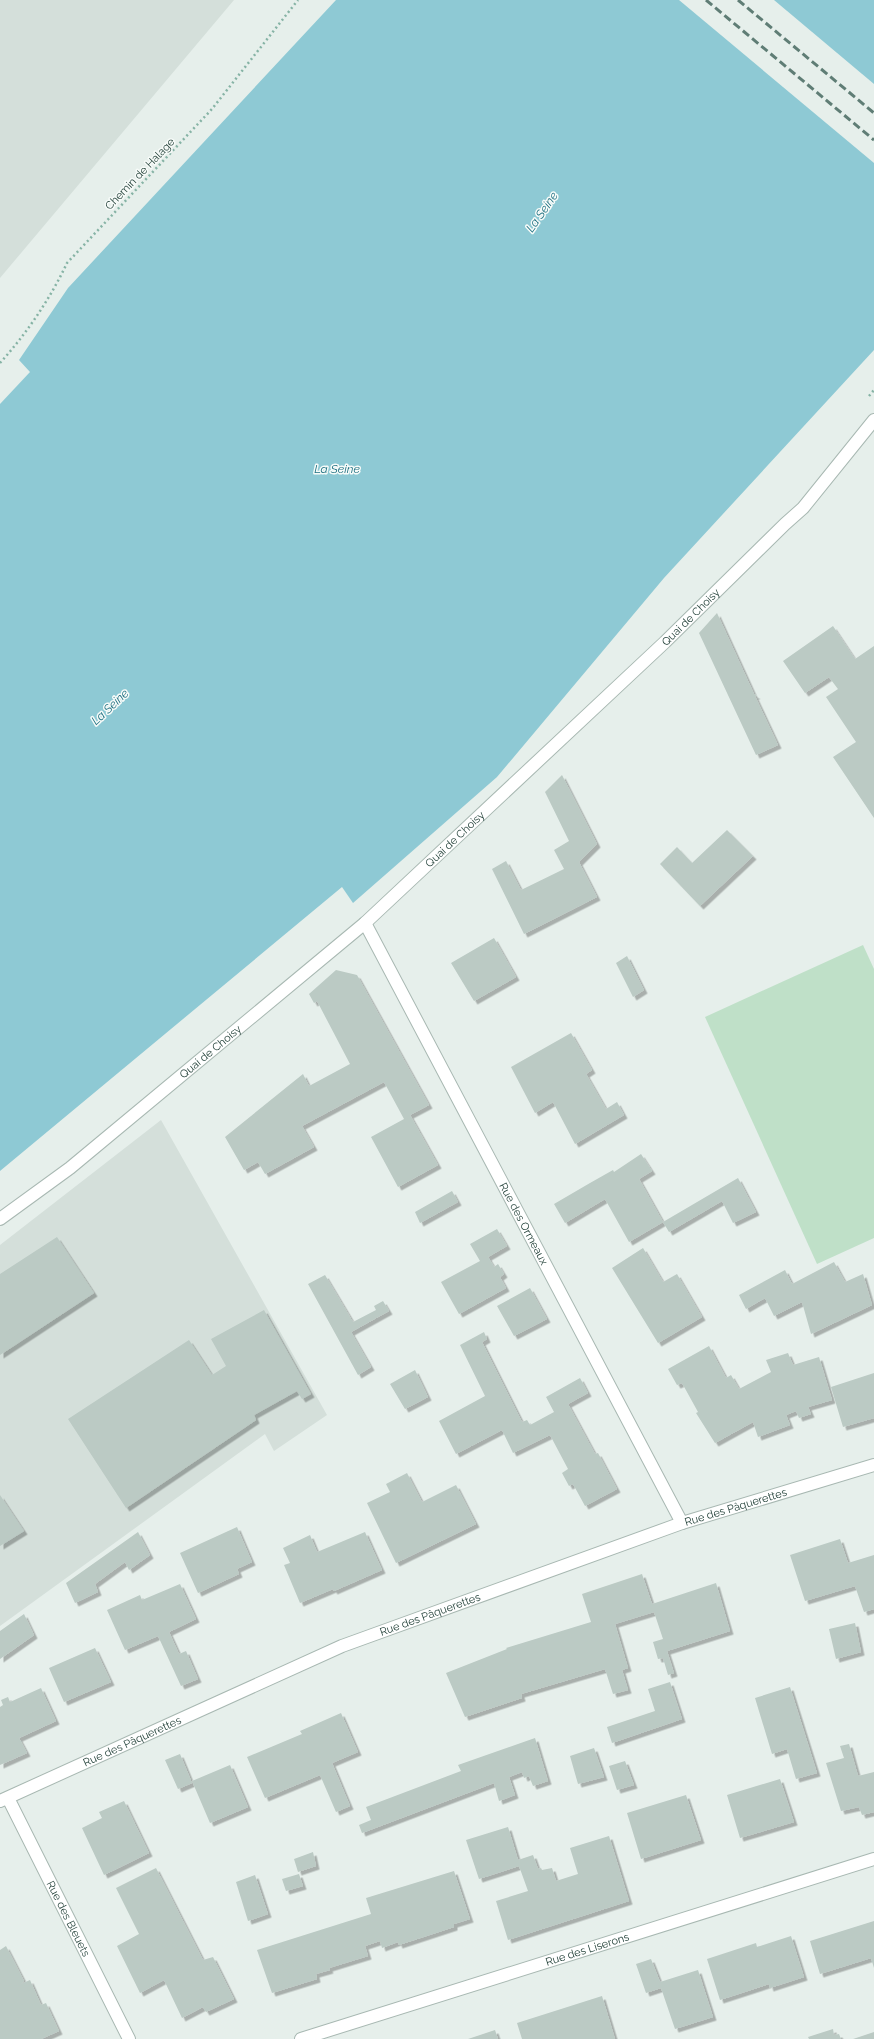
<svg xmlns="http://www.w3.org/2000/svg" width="874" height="2039" font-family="Raleway,sans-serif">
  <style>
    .built { fill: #d4dfda }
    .green { fill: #bfe0c8 }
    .water { fill: #8ec9d4 }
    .pier { fill: #e6efeb }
    .building { fill: #bbcac4; filter: url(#shadow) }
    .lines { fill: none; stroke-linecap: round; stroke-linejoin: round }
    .minor-casing { stroke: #a8b8b2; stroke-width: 14 }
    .path { stroke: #86b3a5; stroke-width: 2.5; stroke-dasharray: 2 3; stroke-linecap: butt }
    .minor { stroke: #fff; stroke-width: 12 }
    .rail { stroke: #5f7d75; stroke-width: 3; stroke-dasharray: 8 4; stroke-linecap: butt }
    .labels { text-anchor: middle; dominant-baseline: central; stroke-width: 3; stroke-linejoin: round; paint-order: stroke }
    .street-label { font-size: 11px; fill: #24423a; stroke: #f7fbf9 }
    .water-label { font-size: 12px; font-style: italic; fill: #1c6f80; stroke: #f7fbf9 }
  </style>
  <defs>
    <filter id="shadow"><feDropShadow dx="3.5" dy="3.5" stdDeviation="0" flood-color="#0004"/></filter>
  </defs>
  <rect width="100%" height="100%" fill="#e6efeb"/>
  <!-- built -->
  <path class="built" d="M0 0H234L0 278Z
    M161 1120 327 1415 274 1451 265 1434 0 1626V1245Z"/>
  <!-- green -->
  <path class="green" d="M863 945 874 969V1238L817 1264 705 1017Z"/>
  <!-- water -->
  <path class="water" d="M336 0H874V350L664 578 497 777 353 903 342 887 0 1171V404L30 372 19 360 68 288Z"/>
  <!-- pier -->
  <path class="pier" d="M679 0H774L874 84V163Z"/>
  <!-- building -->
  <path class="building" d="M717 613 754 694 757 696H755L778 745 756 755 699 633Z
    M833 626 855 659 874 646V818L833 757 856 742 826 697 838 689 829 677 805 693 783 661Z
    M562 775 597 844 579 862 597 897 524 934 492 869 506 861 521 890 564 869 554 850 569 841 545 792Z
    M727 830 753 856 700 906 660 864 677 847 692 863Z
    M494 938 516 977 474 1001 451 963Z
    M627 956 644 990 633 997 616 963Z
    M336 970 357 975 429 1105 410 1115 438 1165 398 1187 371 1137 404 1119 384 1082 302 1126 314 1147 265 1174 258 1162 244 1170 225 1137 303 1074 309 1086 350 1064 317 1001 314 1003 309 994Z
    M571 1033 592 1070 586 1074 606 1109 617 1102 624 1115 575 1144 553 1102 535 1113 511 1067Z
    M641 1154 652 1171 639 1179 663 1222 629 1242 605 1199 565 1223 554 1204 590 1183 613 1170 614 1172Z
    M738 1178 756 1212 733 1223 722 1201 669 1232 663 1222Z
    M452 1191 458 1202 420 1223 415 1212Z
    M497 1229 507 1246 488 1257 494 1267 498 1264 504 1274 500 1277 506 1288 459 1314 441 1282 480 1261 470 1244Z
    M57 1237 94 1293 0 1355V1274Z
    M643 1248 663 1282 677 1274 702 1317 658 1343 612 1268Z
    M834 1262 845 1282 863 1274 872 1305 811 1334 802 1302 774 1316 765 1298 746 1309 739 1295 785 1270 792 1284Z
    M325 1275 353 1322 376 1310 374 1306 383 1301 389 1311 351 1332 371 1367 358 1375 308 1284Z
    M530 1288 547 1319 514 1336 497 1306Z
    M264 1310 311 1394 302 1399 297 1391 254 1415 256 1420 126 1508 68 1419 189 1340 212 1375 226 1366 211 1339Z
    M484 1332 487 1339 482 1342 522 1422 527 1420 530 1425 554 1412 546 1397 580 1378 588 1393 568 1404 595 1454 598 1453 617 1489 585 1506 573 1484 569 1486 562 1473 568 1469 550 1435 513 1453 502 1430 456 1454 439 1421 485 1396 460 1345Z
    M709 1346 726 1378 731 1375 739 1389 771 1372 766 1360 788 1353 793 1365 819 1357 832 1400 808 1407 811 1414 799 1418 796 1411 786 1415 790 1425 758 1437 753 1422 715 1443 696 1413 698 1412 682 1383 677 1385 668 1369Z
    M415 1370 428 1397 405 1409 390 1384Z
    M874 1373V1418L843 1427 831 1387Z
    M407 1473 422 1502 456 1485 476 1524 396 1563 367 1503 390 1492 386 1484Z
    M0 1495 24 1531 0 1546Z
    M237 1527 252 1562 237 1569 239 1574 198 1593 180 1553Z
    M138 1532 150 1555 129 1570 125 1562 95 1584 98 1592 75 1603 66 1583Z
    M365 1532 382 1570 334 1591 333 1589 300 1603 284 1565 290 1563 283 1548 310 1535 317 1552Z
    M840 1539 848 1563 874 1555V1609L864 1612 855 1586 805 1601 790 1555Z
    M642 1574 652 1604 716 1583 730 1631 667 1651 674 1673 668 1675 663 1658 658 1659 653 1642 663 1639 654 1612 615 1624 628 1668 622 1670 628 1690 613 1694 605 1669 521 1694 522 1698 465 1717 446 1673 507 1649 506 1648 591 1622 582 1594Z
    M180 1584 196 1619 169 1632 179 1654 186 1651 198 1679 181 1686 158 1636 125 1650 107 1610 140 1595 142 1600Z
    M24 1614 34 1635 0 1659V1631Z
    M855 1623 861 1652 836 1659 829 1629Z
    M95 1648 111 1682 64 1702 49 1668Z
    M670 1682 682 1719 612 1743 607 1727 655 1711 648 1689Z
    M790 1687 817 1773 796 1779 787 1749 772 1754 755 1698Z
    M41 1688 56 1721 19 1738 27 1753 0 1765V1707L3 1705 1 1700 8 1697 10 1702Z
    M341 1713 358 1752 332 1763 350 1806 336 1812 320 1775 265 1798 247 1757 302 1734 300 1731Z
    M535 1738 548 1781 533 1786 529 1776 524 1778 522 1772 509 1777 515 1795 499 1801 494 1783 362 1833 359 1825 371 1820 366 1807 461 1771 458 1765Z
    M849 1744 858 1776 874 1772V1812L862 1815 859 1807 841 1811 826 1763 844 1758 840 1746Z
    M594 1748 604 1777 578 1784 570 1756Z
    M180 1754 192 1783 178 1789 165 1760Z
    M625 1761 634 1785 617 1790 609 1766Z
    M230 1765 248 1807 210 1823 192 1781Z
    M780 1779 794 1822 740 1838 727 1795Z
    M686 1795 701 1840 641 1859 627 1813Z
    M124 1801 149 1853 104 1875 82 1828 102 1818 99 1812Z
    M508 1827 518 1860 533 1855 538 1869 541 1868 542 1870 552 1868 556 1881 578 1874 570 1848 609 1836 629 1901 508 1940 496 1901 528 1891 519 1866 479 1879 466 1840Z
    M313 1852 316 1866 298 1872 294 1859Z
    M156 1868 203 1960 213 1957 234 1999 206 2012 203 2007 182 2018 164 1980 140 1993 117 1946 139 1934 116 1888Z
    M454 1871 470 1919 454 1924V1927L399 1945 398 1942 382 1948 380 1941 365 1946 368 1956 329 1968 330 1970 316 1974 317 1979 272 1993 257 1950 371 1914 366 1898Z
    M299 1874 303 1886 286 1891 282 1879Z
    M255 1875 268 1914 248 1921 236 1882Z
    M874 1921V1968L871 1958 820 1974 810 1941Z
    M791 1936 804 1977 770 1988 769 1984 720 2000 707 1959 756 1943 757 1947Z
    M6 1946 24 1981 21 1984 30 1980 41 2005 46 2003 59 2031 41 2039H0V1950Z
    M651 1959 660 1982 698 1970 713 2017 675 2029 661 1988 646 1993 636 1964Z
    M602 1996 615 2039H522L517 2023Z
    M833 2029 834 2035 839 2034 841 2039H809L808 2037Z
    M495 2030 498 2039H468Z
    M874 2032V2039H853Z"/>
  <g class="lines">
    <!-- minor casing -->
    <g class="minor-casing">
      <g id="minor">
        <path id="s1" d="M365 923 682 1523"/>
        <path id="s2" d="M0 1219 70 1168 365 923 665 642 785 524 803 508 874 420"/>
        <path id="s3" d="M8 1798 129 2039"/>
        <path id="s4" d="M0 1801 342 1646 682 1523 874 1465"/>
        <path id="s5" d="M301 2039 874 1859"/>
      </g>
    </g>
    <!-- path -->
    <path class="path" d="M0 363C27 333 50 299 67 263L212 109 298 0
      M869 396 874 390"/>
    <!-- minor -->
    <use href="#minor" class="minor"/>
    <!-- rail -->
    <path class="rail" d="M706 0 874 140
      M738 0 874 113"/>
  </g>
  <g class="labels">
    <!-- street labels -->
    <g class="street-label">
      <text transform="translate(140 174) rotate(-46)">Chemin de Halage</text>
      <text stroke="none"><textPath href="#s2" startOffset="917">Quai de Choisy</textPath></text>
      <text stroke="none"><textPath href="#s2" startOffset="593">Quai de Choisy</textPath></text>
      <text stroke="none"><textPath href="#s2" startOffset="269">Quai de Choisy</textPath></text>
      <text stroke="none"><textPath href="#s1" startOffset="340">Rue des Ormeaux</textPath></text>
      <text stroke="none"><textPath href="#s4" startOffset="793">Rue des Pâquerettes</textPath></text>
      <text stroke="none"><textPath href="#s4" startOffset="469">Rue des Pâquerettes</textPath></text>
      <text stroke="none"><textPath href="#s4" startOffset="145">Rue des Pâquerettes</textPath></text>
      <text stroke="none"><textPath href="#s3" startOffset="135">Rue des Bleuets</textPath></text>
      <text stroke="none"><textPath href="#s5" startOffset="300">Rue des Liserons</textPath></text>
    </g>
    <!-- water labels -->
    <g class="water-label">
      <text transform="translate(542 212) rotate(-55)">La Seine</text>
      <text x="337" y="469">La Seine</text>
      <text transform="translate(110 707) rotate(-43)">La Seine</text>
    </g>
  </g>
</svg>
